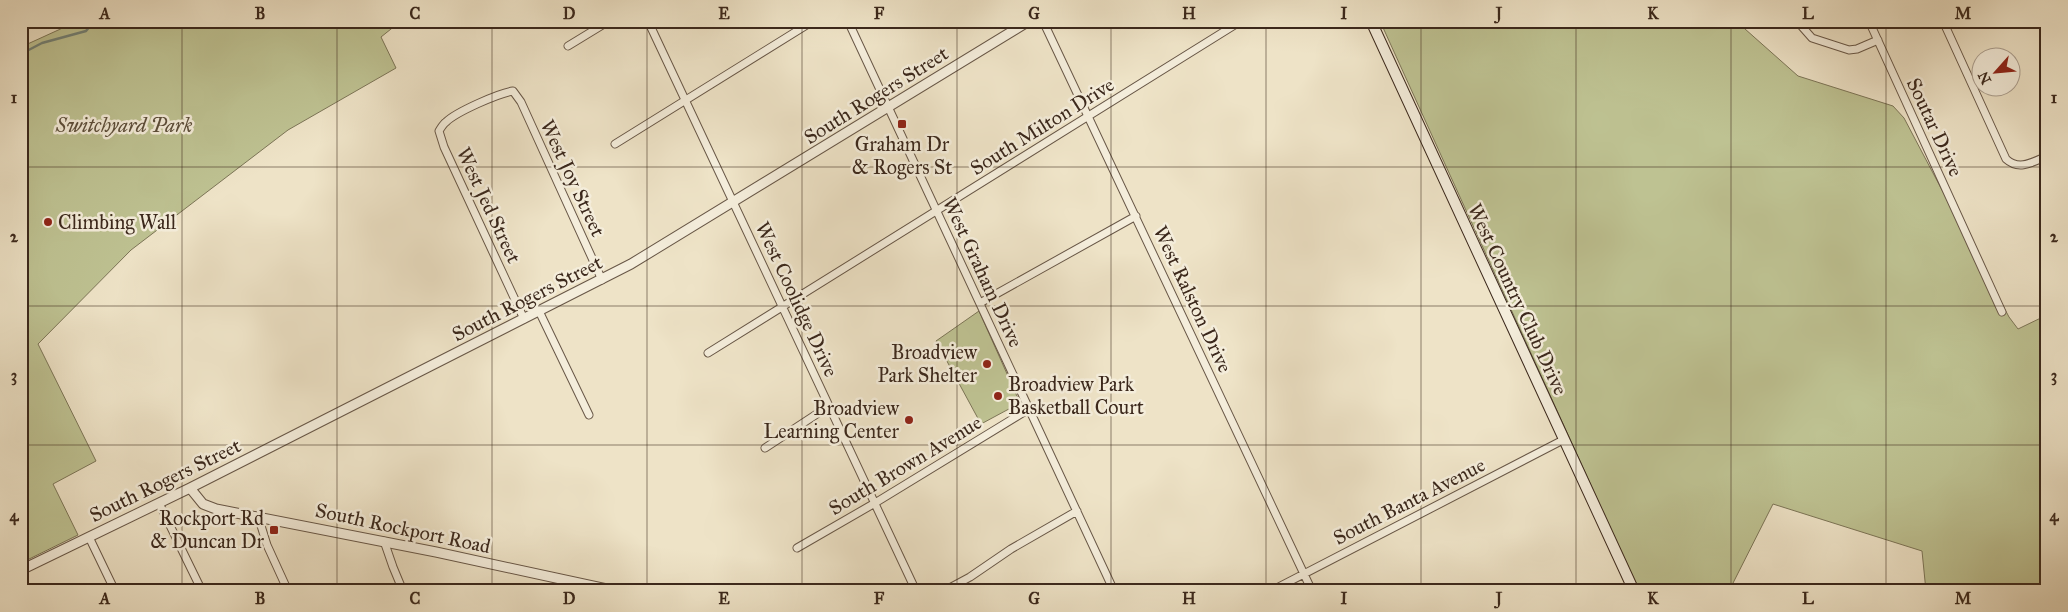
<svg xmlns="http://www.w3.org/2000/svg" width="2068" height="612" font-family="'IM FELL Great Primer',serif">
  <style>
    .green { fill: #bec292; stroke: #7c7557 }
    .lines { fill: none; stroke-linecap: round; stroke-linejoin: round }
    .stream { stroke: #738277; stroke-width: 2.5 }
    .minor-casing { stroke: #685747; stroke-width: 9 }
    .tertiary-casing { stroke: #685747; stroke-width: 11 }
    .secondary-casing { stroke: #3b281c; stroke-width: 12 }
    .minor { stroke: #f4eddb; stroke-width: 7 }
    .tertiary { stroke: #f4eddb; stroke-width: 9 }
    .secondary { stroke: #f4eddb; stroke-width: 10 }
    .grid { fill: none; stroke: #3b281c; stroke-width: 1; stroke-opacity: 0.55 }
    .poi-dot { fill: #8f2418; stroke: #f4eddb; stroke-width: 2 }
    .labels { text-anchor: middle; dominant-baseline: central; stroke-width: 5; stroke-linejoin: round; paint-order: stroke }
    .street-label { font-size: 20px; fill: #3b281c; stroke: #f4eddb }
    .park-label { font-size: 20px; font-style: italic; fill: #5c4e3a; stroke: #f4eddb }
    .poi-label { font-size: 20px; fill: #3b281c; stroke: #f4eddb; text-anchor: end }
    .neatline { fill: none; stroke: #3b281c; stroke-width: 2 }
    .grid-label { font-size: 16px; text-anchor: middle; font-weight: bold; fill: #3b281c }
  </style>
  <rect width="100%" height="100%" fill="#eee3c7"/>
  <filter id="stains"><feTurbulence type="fractalNoise" baseFrequency=".004" numOctaves="4"/><feColorMatrix values="0 0 0 0 .2 0 0 0 0 .09 0 0 0 0 .02 0 0 0 .5 -.17"/></filter>
  <radialGradient id="worn" r=".72"><stop offset=".6" stop-color="#630" stop-opacity="0"/><stop offset="1" stop-color="#630" stop-opacity=".3"/></radialGradient>
  <!-- green -->
  <path class="green" d="M78 21H401L381 37 396 68 288 130 131 250 38 344 96 461 53 484 78 535 21 563V47Z
    M1380 21H1736L1798 76 1893 106 1904 118 2009 317 2018 329 2047 315V591H1926L1922 551 1773 504 1729 591H1639Z
    M979 311 1020 403 981 424 936 341Z"/>
  <g class="lines">
    <!-- stream -->
    <path class="stream" d="M21 54 42 43 86 31 94 21"/>
    <!-- minor casing -->
    <g class="minor-casing">
      <path id="minor" d="M648 21 916 591
        M848 21 1114 591
        M1043 21 1312 591
        M1797 21 1812 38 1849 50 1857 49 1878 40
        M1869 21 2002 312
        M1943 21 2006 159C2019 171 2033 162 2047 156
        M568 46 609 21
        M615 144 813 21
        M2042 158 2047 167
        M980 303 1136 216
        M539 311 589 415
        M524 319 444 147 439 131C441 128 443 124 446 122 456 112 499 93 513 91L521 102 602 280
        M708 353 1241 21
        M765 448 829 406
        M159 503 202 591
        M258 516 267 545 288 591
        M89 537 115 591
        M384 541 393 567 403 591
        M797 548 875 503 1029 409
        M944 591 970 577 1011 549 1077 511
        M1271 591 1563 440"/>
    </g>
    <!-- tertiary casing -->
    <g class="tertiary-casing">
      <path id="tertiary" d="M190 488 203 504 216 509 436 552 616 591
        M21 570 190 488 631 264 1029 21"/>
    </g>
    <!-- secondary casing -->
    <g class="secondary-casing">
      <path id="secondary" d="M1371 21 1634 591"/>
    </g>
    <!-- minor -->
    <use href="#minor" class="minor"/>
    <!-- tertiary -->
    <use href="#tertiary" class="tertiary"/>
    <!-- secondary -->
    <use href="#secondary" class="secondary"/>
  </g>
  <!-- grid -->
  <path class="grid" d="M182 21V591M337 21V591M492 21V591M647 21V591M802 21V591M957 21V591M1111 21V591M1266 21V591M1421 21V591M1576 21V591M1731 21V591M1886 21V591M21 167H2047M21 306H2047M21 445H2047"/>
  <!-- markers -->
  <g class="poi-dot">
    <rect x="897" y="119" width="10" height="10" rx="2.5"/>
    <circle cx="48" cy="222" r="5"/>
    <circle cx="987" cy="364" r="5"/>
    <circle cx="998" cy="396" r="5"/>
    <circle cx="909" cy="420" r="5"/>
    <rect x="269" y="525" width="10" height="10" rx="2.5"/>
  </g>
  <g class="labels">
    <!-- street labels -->
    <g class="street-label">
      <text transform="translate(876 95) rotate(-32)">South Rogers Street</text>
      <text transform="translate(1042 126) rotate(-32)">South Milton Drive</text>
      <text transform="translate(1935 127) rotate(65)">Soutar Drive</text>
      <text transform="translate(573 178) rotate(65)">West Joy Street</text>
      <text transform="translate(489 205) rotate(65)">West Jed Street</text>
      <text transform="translate(983 272) rotate(65)">West Graham Drive</text>
      <text transform="translate(527 298) rotate(-27)">South Rogers Street</text>
      <text transform="translate(797 299) rotate(65)">West Coolidge Drive</text>
      <text transform="translate(1193 299) rotate(65)">West Ralston Drive</text>
      <text transform="translate(1518 299) rotate(65)">West Country Club Drive</text>
      <text transform="translate(905 465) rotate(-31)">South Brown Avenue</text>
      <text transform="translate(165 480) rotate(-26)">South Rogers Street</text>
      <text transform="translate(1409 501) rotate(-27)">South Banta Avenue</text>
      <text transform="translate(403 528) rotate(12)">South Rockport Road</text>
    </g>
    <!-- park labels -->
    <g class="park-label">
      <text x="124" y="125">Switchyard Park</text>
    </g>
    <!-- poi labels -->
    <g class="poi-label">
      <text x="902" y="144" text-anchor="middle">Graham Dr<tspan x="902" dy="23">&amp; Rogers St</tspan></text>
      <text x="58" y="222" text-anchor="start">Climbing Wall</text>
      <text x="977" y="352">Broadview<tspan x="977" dy="23">Park Shelter</tspan></text>
      <text x="1008" y="384" text-anchor="start">Broadview Park<tspan x="1008" dy="23">Basketball Court</tspan></text>
      <text x="899" y="408">Broadview<tspan x="899" dy="23">Learning Center</tspan></text>
      <text x="264" y="518">Rockport Rd<tspan x="264" dy="23">&amp; Duncan Dr</tspan></text>
    </g>
  </g>
  <!-- margin -->
  <rect width="2068" height="612" fill="none" stroke="#eee3c7" stroke-width="55"/>
  <!-- north arrow -->
  <g transform="translate(1996 72) rotate(243)"><circle r="24" fill="#f4eddb" stroke="#aa9e8f"/>
  <path d="M0-4L9 19L0 12L-9 19Z" fill="#8f2418"/>
  <text y="-8" font-size="14" font-weight="bold" text-anchor="middle" fill="#3b281c">N</text>
  </g>
  <rect x="28" y="28" width="2012" height="556" class="neatline"/>
  <g class="grid-label">
    <text x="105" y="19">A</text>
    <text x="260" y="19">B</text>
    <text x="415" y="19">C</text>
    <text x="569" y="19">D</text>
    <text x="724" y="19">E</text>
    <text x="879" y="19">F</text>
    <text x="1034" y="19">G</text>
    <text x="1189" y="19">H</text>
    <text x="1344" y="19">I</text>
    <text x="1499" y="19">J</text>
    <text x="1653" y="19">K</text>
    <text x="1808" y="19">L</text>
    <text x="1963" y="19">M</text>
    <text x="14" y="103">1</text>
    <text x="2054" y="103">1</text>
    <text x="14" y="242">2</text>
    <text x="2054" y="242">2</text>
    <text x="14" y="381">3</text>
    <text x="2054" y="381">3</text>
    <text x="14" y="521">4</text>
    <text x="2054" y="521">4</text>
    <text x="105" y="604">A</text>
    <text x="260" y="604">B</text>
    <text x="415" y="604">C</text>
    <text x="569" y="604">D</text>
    <text x="724" y="604">E</text>
    <text x="879" y="604">F</text>
    <text x="1034" y="604">G</text>
    <text x="1189" y="604">H</text>
    <text x="1344" y="604">I</text>
    <text x="1499" y="604">J</text>
    <text x="1653" y="604">K</text>
    <text x="1808" y="604">L</text>
    <text x="1963" y="604">M</text>
  </g>
  <rect width="100%" height="100%" filter="url(#stains)"/>
  <rect width="100%" height="100%" fill="url(#worn)"/>
</svg>
